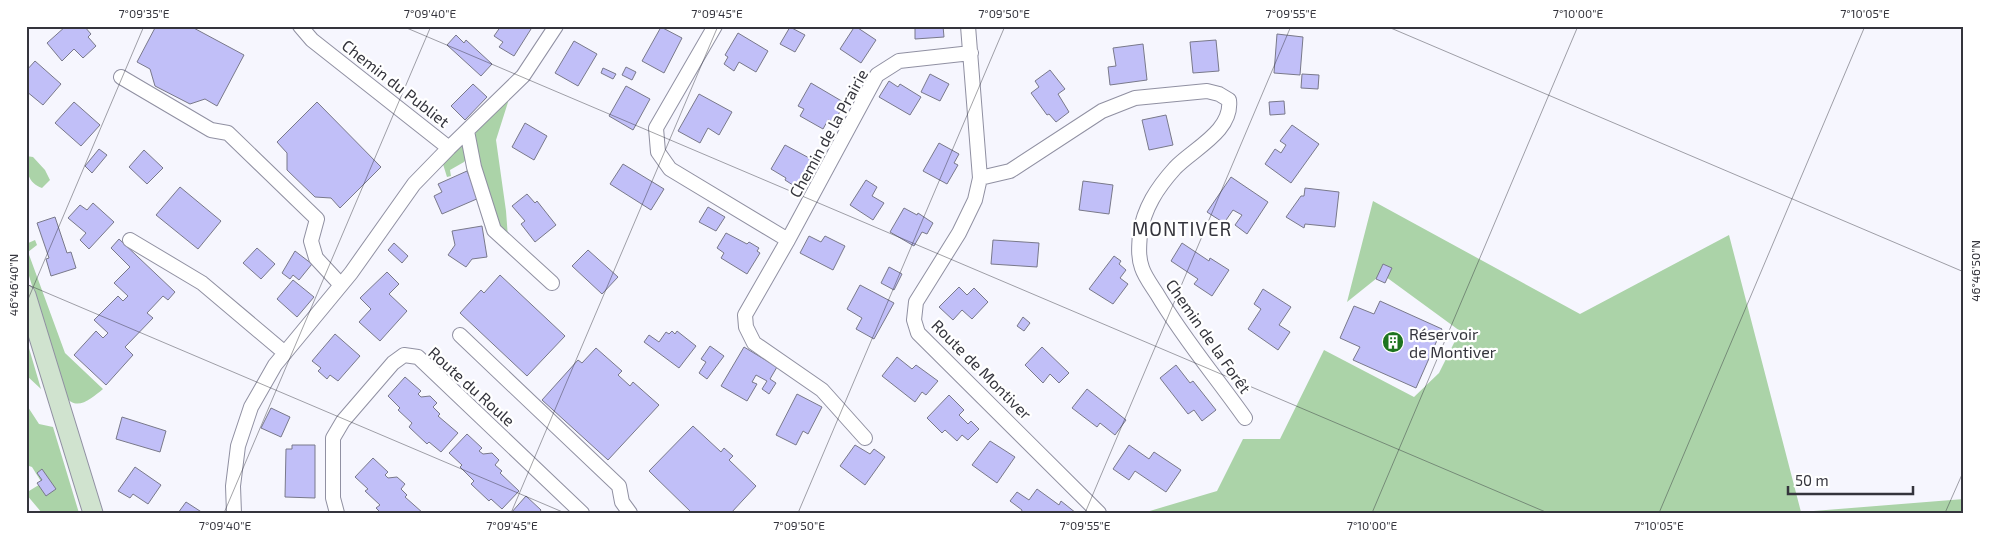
<svg xmlns="http://www.w3.org/2000/svg" width="1990" height="539" font-family="'Exo 2',sans-serif">
  <style>
    .green { fill: #abd3a8 }
    .building { fill: #c1bff8; stroke: #79798a }
    .lines { fill: none; stroke-linecap: round; stroke-linejoin: round }
    .street-casing { stroke: #9090a2; stroke-width: 16 }
    .secondary-casing { stroke: #9090a2; stroke-width: 21 }
    .street { stroke: #fff; stroke-width: 14 }
    .secondary { stroke: #d0e3cf; stroke-width: 19 }
    .ticks { fill: none; stroke: #34343c; stroke-width: 1; stroke-opacity: 0.45 }
    .labels { text-anchor: middle; dominant-baseline: central; stroke-width: 4.5; stroke-linejoin: round; paint-order: stroke }
    .street-label { font-size: 16px; fill: #34343c; stroke: #fff }
    .poi-label { font-size: 16px; fill: #34343c; stroke: #fff; text-anchor: start }
    .quarter-label { font-size: 19px; letter-spacing: 1px; fill: #34343c; stroke: #fff }
    .neatline { fill: none; stroke: #34343c; stroke-width: 2 }
    .ticks-label { font-size: 12px; text-anchor: middle; fill: #34343c }
  </style>
  <rect width="100%" height="100%" fill="#f6f6fe"/>
  <!-- green -->
  <path class="green" d="M509 99 496 140 506 211 508 238 498 226 490 203 474 137 477 129Z
    M461 143 467 146V158L464 162 450 170 451 176 447 177 442 161Z
    M26 156 33 157 45 170 50 180 42 188C28 183 26 171 26 156Z
    M1373 201 1580 314 1729 235 1801 512 1964 499V513H1143L1217 491 1243 439H1280L1324 350 1414 397 1439 373 1460 331 1382 274 1347 302Z
    M35 240 37 245 28 252 65 353 103 389C92 398 77 412 66 397L26 266V244Z
    M26 338 41 389 26 375Z
    M26 404 39 424 53 427 79 513H42L26 494V489L29 491 42 483 32 467 26 465Z"/>
  <!-- building -->
  <path class="building" d="M66 26H84L91 34 88 37 96 46 83 58 74 49 62 61 47 43Z
    M156 26H190L244 55 217 106 205 99 190 104 155 86 150 69 137 62Z
    M501 26 512 28 513 26H526L531 29 514 56 499 47 503 42 494 36Z
    M855 26 876 40 861 63 840 49Z
    M915 26H943L944 37 915 39Z
    M661 27 682 38 664 73 642 61Z
    M790 27 805 35 795 52 780 44Z
    M738 33 768 51 756 72 739 62 734 71 724 64 728 57 725 55Z
    M1277 34 1303 37 1300 75 1274 73Z
    M456 35 464 43 466 40 492 64 481 76 447 45Z
    M1216 40 1219 71 1193 73 1190 42Z
    M574 41 597 54 578 86 555 73Z
    M1143 44 1147 80 1110 85 1108 67 1116 66 1113 48Z
    M35 61 61 84 43 105 26 91V71Z
    M626 67 636 72 632 80 622 75Z
    M603 68 616 74 613 79 601 73Z
    M1050 70 1065 89 1058 94 1069 112 1056 122 1049 114 1047 115 1031 93 1039 87 1035 81Z
    M930 74 949 84 940 101 921 92Z
    M1302 74 1319 75 1318 89 1301 88Z
    M889 81 898 87 900 84 921 97 910 115 879 97Z
    M811 83 845 103 834 122 828 120 823 129 800 116 804 109 798 106Z
    M473 84 487 97 465 120 451 106Z
    M626 86 650 99 633 130 609 116Z
    M699 94 732 112 719 135 708 128 700 143 678 131Z
    M1284 101 1285 114 1270 115 1269 102Z
    M74 102 100 125 81 146 55 123Z
    M317 102 381 167 340 208 331 198 315 197 287 170V153L277 142Z
    M1166 115 1173 145 1149 150 1142 120Z
    M525 123 547 136 534 160 512 147Z
    M1292 125 1319 144 1291 183 1265 164 1275 149 1281 153 1286 145 1280 141Z
    M939 143 959 154 954 163 958 165 947 184 923 171Z
    M785 145 811 159 796 187 785 180 786 178 771 169Z
    M99 149 107 155 92 173 85 166Z
    M144 150 163 168 147 184 129 167Z
    M623 164 664 189 651 210 610 184Z
    M467 171 479 198 442 214 434 196 442 192 438 184Z
    M1231 177 1268 202 1247 234 1235 225 1242 215 1233 210 1224 223 1207 212Z
    M866 180 877 187 872 196 884 203 873 220 850 205Z
    M1083 181 1113 185 1109 214 1079 210Z
    M180 187 221 221 198 249 156 215Z
    M1305 188 1339 192 1335 227 1305 224 1304 228 1286 217 1301 196H1304Z
    M527 194 535 203 537 201 556 225 535 242 521 224 525 221 512 206Z
    M93 203 114 222 89 249 80 240 86 233 68 218 80 205 87 210Z
    M708 207 725 217 716 231 699 222Z
    M904 208 917 215 918 213 933 223 927 234 922 232 914 246 890 232Z
    M55 217 67 253 71 252 76 268 51 276 46 259 49 258 37 223Z
    M482 226 487 257 472 259 466 267 448 255 455 245 452 231Z
    M726 233 747 244 749 242 759 248 757 251 760 253 747 274 721 258 724 253 717 248Z
    M809 236 821 242 825 236 845 246 833 270 800 253Z
    M119 239 175 292 168 300 163 296 147 313 153 318 125 347 133 355 106 385 74 355 96 331 103 338 108 333 94 320 118 296 123 301 128 296 114 283 130 267 111 248Z
    M993 240 1039 243 1037 267 991 264Z
    M394 243 408 256 402 263 388 250Z
    M1182 243 1209 261 1210 258 1229 270 1212 296 1194 284 1198 279 1171 261Z
    M257 248 275 264 261 279 243 263Z
    M588 250 618 277 602 294 572 266Z
    M295 251 312 264 299 280 293 275 290 279 282 273Z
    M1114 256 1121 261 1119 264 1126 270 1120 278 1128 284 1113 304 1089 289Z
    M1383 264 1392 268 1385 283 1376 279Z
    M889 267 902 274 894 290 881 283Z
    M387 272 399 284 389 294 407 311 380 341 359 322 371 309 360 298Z
    M500 275 565 336 527 376 460 313 481 290 484 293Z
    M293 280 314 297 297 317 277 299Z
    M860 285 894 303 874 339 856 329 862 318 847 309Z
    M959 287 967 295 974 288 988 302 972 319 962 310 953 320 939 307Z
    M1263 289 1291 307 1279 325 1290 332 1278 350 1248 329 1261 309 1254 304Z
    M1380 301 1442 329 1416 388 1353 360 1360 347 1340 338 1354 306 1374 314Z
    M1023 317 1030 323 1024 331 1017 326Z
    M672 331 675 334 677 331 696 346 679 368 644 342 649 335 659 342 666 332 669 334Z
    M335 334 360 356 338 381 330 375 327 379 318 371 321 368 312 361Z
    M710 346 724 356 707 379 699 373 706 362 701 359Z
    M744 347 777 367 770 379 776 383 769 394 762 389 767 381 756 375 752 382 757 384 747 401 721 386Z
    M1042 347 1069 373 1059 383 1050 374 1043 383 1025 365Z
    M596 348 622 371 618 375 630 386 633 382 659 405 608 460 542 400 578 360 582 363Z
    M897 357 912 369 916 365 938 381 926 395 922 392 915 402 882 376Z
    M1176 365 1190 383 1193 381 1216 410 1202 421 1194 410 1188 414 1160 378Z
    M405 377 421 391 418 394 421 397 430 396 437 403 433 407 440 414 438 416 458 433 441 452 429 442 427 444 409 427 412 423 398 410 400 408 388 396Z
    M1087 389 1126 420 1115 435 1100 423 1097 427 1072 408Z
    M797 394 822 407 808 434 803 431 796 445 776 435Z
    M949 395 964 410 959 415 968 424 971 421 979 429 968 440 962 435 957 441 945 430 942 433 927 418Z
    M271 408 290 417 281 437 261 428Z
    M122 417 166 431 160 452 116 439Z
    M693 426 721 452 724 448 733 456 729 460 756 486 731 513H692L649 471Z
    M467 434 482 448 479 451 483 454 492 453 499 460 495 465 502 471 500 473 519 491 502 509 491 499 489 501 471 484 474 481 460 467 462 465 449 453Z
    M990 441 1015 457 997 483 972 465Z
    M292 445H315V498L285 497 286 449H292Z
    M855 445 870 454 874 449 885 457 865 485 840 466Z
    M1129 445 1149 459 1154 452 1181 470 1166 492 1135 471 1129 480 1113 469Z
    M373 458 388 472 385 475 388 478 397 477 405 484 401 489 407 495 405 497 423 513H381L376 508 380 505 365 491 368 489 355 477Z
    M135 467 161 485 148 504 133 494 130 498 118 491Z
    M42 469 56 489 46 496 37 483 42 480 37 473Z
    M1037 489 1059 505 1061 501 1076 513H1021L1022 510 1010 501 1017 492 1029 500Z
    M526 496 541 510 539 513H511Z
    M186 502 203 513H178Z"/>
  <g class="lines">
    <!-- street casing -->
    <g class="street-casing">
      <path id="street" d="M300 26 312 40 449 148
        M715 26 656 128 658 152 670 169 788 240
        M968 26 980 178 975 200 959 233 916 302 914 320 918 333 1099 513
        M121 77 211 130 228 133 317 219 311 241 316 258 341 285
        M467 131 474 167 494 230 552 283
        M980 178 1010 171 1102 111 1135 98 1207 91 1219 94 1229 100C1233 131 1193 149 1175 168 1157 188 1144 208 1140 234 1139 246 1138 257 1142 268 1145 277 1152 286 1157 294 1183 338 1216 377 1245 418
        M130 240 202 283 285 353
        M460 335 619 486 622 502 630 513
        M865 438 822 390 754 343 746 327 745 315 788 240 877 75 899 61 971 53
        M234 513 233 486 238 446 251 407 275 365 351 273 414 184 449 148 523 76 556 26
        M337 513 333 498V438L343 421 393 363 404 355 418 357 582 513"/>
    </g>
    <!-- secondary casing -->
    <g class="secondary-casing">
      <path id="secondary" d="M26 295 93 513"/>
    </g>
    <!-- street -->
    <use href="#street" class="street"/>
    <!-- secondary -->
    <use href="#secondary" class="secondary"/>
  </g>
  <!-- ticks -->
  <path class="ticks" d="M402 26 1548 513M1386 26 1964 272M26 284 565 513M26 304 144 26M224 513 431 26M511 513 718 26M798 513 1005 26M1085 513 1291 26M1372 513 1578 26M1659 513 1865 26M1945 513 1964 470"/>
  <!-- icons -->
  <defs>
    <g id="building-disc" transform="scale(1.125)"><circle r="9.5" fill="#1e741f" stroke="#fff"/><path d="M-4-6H4V6H1V3H-1V6H-4ZM-2.5-4.3h1.7v1.8h-1.7ZM.8-4.3h1.7v1.8H.8ZM-2.5-1h1.7V.8h-1.7ZM.8-1h1.7V.8H.8Z" fill="#fff"/></g>
  </defs>
  <g fill-rule="evenodd">
    <use href="#building-disc" x="1393" y="342"/>
  </g>
  <g class="labels">
    <!-- street labels -->
    <g class="street-label">
      <text transform="translate(396 83) rotate(38)">Chemin du Publiet</text>
      <text transform="translate(828 133) rotate(-61)">Chemin de la Prairie</text>
      <text transform="translate(1209 336) rotate(55)">Chemin de la Forêt</text>
      <text transform="translate(982 369) rotate(45)">Route de Montiver</text>
      <text transform="translate(472 386) rotate(42)">Route du Roule</text>
    </g>
    <!-- poi labels -->
    <g class="poi-label">
      <text x="1409" y="333">Réservoir<tspan x="1409" dy="18">de Montiver</tspan></text>
    </g>
    <!-- quarter labels -->
    <g class="quarter-label">
      <text x="1182" y="228">MONTIVER</text>
    </g>
  </g>
  <!-- border -->
  <rect width="1990" height="539" fill="none" stroke="#ffffff" stroke-width="55"/>
  <!-- scale -->
  <path d="M1788 486v8h125v-8" fill="none" stroke="#34343c" stroke-width="2.5"/>
  <text x="1795" y="486" font-size="15" fill="#34343c" stroke="#ffffff" stroke-width="4" paint-order="stroke">50 m</text>
  <rect x="28" y="28" width="1934" height="484" class="neatline"/>
  <g class="ticks-label">
    <text x="144" y="18">7°09'35"E</text>
    <text x="430" y="18">7°09'40"E</text>
    <text x="717" y="18">7°09'45"E</text>
    <text x="1004" y="18">7°09'50"E</text>
    <text x="1291" y="18">7°09'55"E</text>
    <text x="1578" y="18">7°10'00"E</text>
    <text x="1865" y="18">7°10'05"E</text>
    <text transform="translate(1976 271) rotate(-90)" y="4">46°46'50"N</text>
    <text transform="translate(14 285) rotate(-90)" y="4">46°46'40"N</text>
    <text x="225" y="530">7°09'40"E</text>
    <text x="512" y="530">7°09'45"E</text>
    <text x="799" y="530">7°09'50"E</text>
    <text x="1085" y="530">7°09'55"E</text>
    <text x="1372" y="530">7°10'00"E</text>
    <text x="1659" y="530">7°10'05"E</text>
  </g>
</svg>
